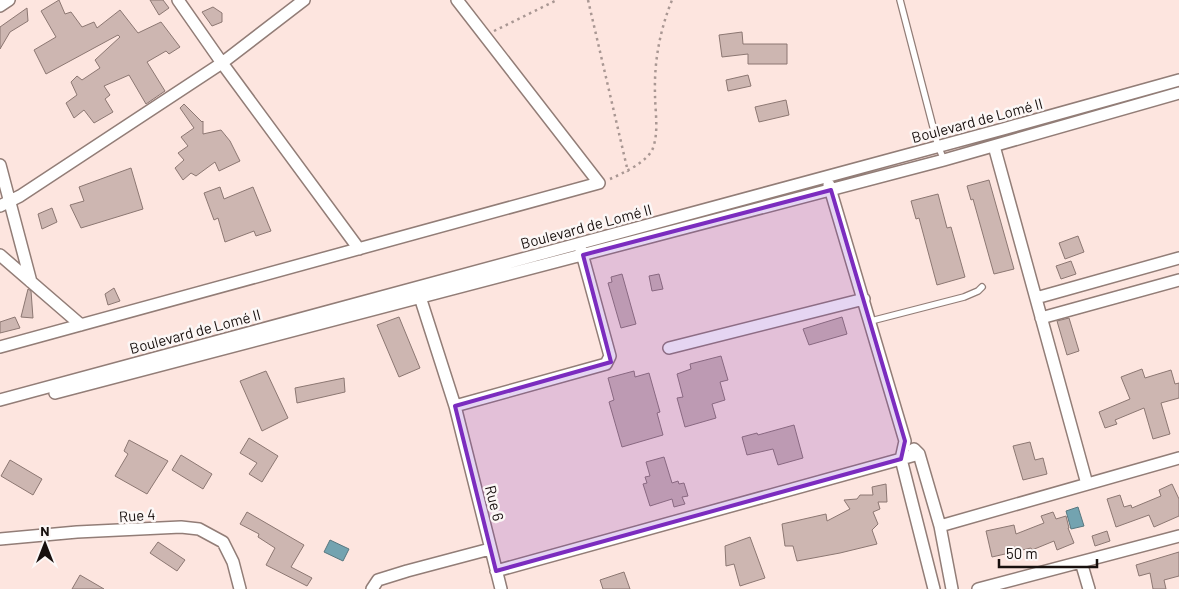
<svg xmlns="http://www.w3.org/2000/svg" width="1179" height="589" font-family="Barlow,sans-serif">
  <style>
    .water { fill: #73a3b0; stroke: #58777f }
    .building { fill: #cdb6b1; stroke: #8c7772 }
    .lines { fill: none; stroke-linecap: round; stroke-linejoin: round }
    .lane-casing { stroke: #927d77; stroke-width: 8 }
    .street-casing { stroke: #927d77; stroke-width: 14 }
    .path { stroke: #a99793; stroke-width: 2.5; stroke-dasharray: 2.5 4; stroke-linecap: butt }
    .lane { stroke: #fff; stroke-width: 5.5 }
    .street { stroke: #fff; stroke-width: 11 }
    .marked { fill: #7b2cbf; fill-opacity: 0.2; stroke: #7b2cbf; stroke-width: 4; stroke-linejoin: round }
    .labels { text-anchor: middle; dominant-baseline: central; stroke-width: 5; stroke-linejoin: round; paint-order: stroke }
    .street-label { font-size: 15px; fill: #18100e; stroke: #fcf7f6 }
  </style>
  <rect width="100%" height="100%" fill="#fde5df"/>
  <!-- water -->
  <path class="water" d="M1078 507 1084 526 1071 529 1066 511Z
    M330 540 349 549 343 561 324 552Z"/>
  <!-- building -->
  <path class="building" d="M59 0 65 14 71 12 82 27 94 22 97 28 120 10 138 33 161 22 180 47 169 54 166 51 147 62 165 91 146 104 129 75 104 86 110 95 105 99 113 112 94 123 84 110 74 118 66 103 77 95 71 82 77 76 82 80 100 68 95 60 120 37 118 35 46 74 34 50 56 37 41 11Z
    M150 0H163L169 8 159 15Z
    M213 7 222 13V22L212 26 202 12Z
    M27 8 28 21 10 32 0 49V27Z
    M742 32 743 44H787V64H748V54L722 57 719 35Z
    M748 75 751 86 728 91 726 80Z
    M786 100 789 115 759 122 755 107Z
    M184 104 202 122 203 121V134L221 130 230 141 240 161 219 171 215 162 196 176 191 173 183 180 175 168 184 160 178 153 188 146 181 137 194 128 180 108Z
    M131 168 143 209 81 228 70 205 84 201 79 187Z
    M989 180 1014 269 994 274 973 199 971 200 967 186Z
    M220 187 224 199 253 187 271 231 256 236 254 231 225 242 218 218 214 220 204 193Z
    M938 194 947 228 951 227 965 277 937 285 919 218 916 219 911 201Z
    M52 208 57 222 42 229 38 214Z
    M1078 236 1084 252 1065 259 1059 243Z
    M1071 261 1076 274 1061 279 1056 266Z
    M622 274 636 324 621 328 608 283 612 282 611 277Z
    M659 274 663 289 652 291 649 276Z
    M114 288 120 301 108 305 105 294Z
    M28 289 31 291 33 318 21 317Z
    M15 317 20 328 0 333V322Z
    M399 317 420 368 399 377 377 325Z
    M842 317 847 334 809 345 803 329Z
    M1069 318 1079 351 1067 355 1057 321Z
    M721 356 728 380 720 382 725 400 712 404 716 418 685 427 677 398 683 397 677 374 691 369 690 364Z
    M1142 369 1145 378 1171 370 1175 384 1179 383V398L1161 403 1170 434 1153 439 1144 408 1115 420 1117 424 1105 428 1099 412 1130 399 1121 377Z
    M266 371 288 418 262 431 240 381Z
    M634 371 635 377 649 373 660 412 657 413 663 435 622 447 609 402 614 400 608 378Z
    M344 378 345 392 297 403 295 388Z
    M794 425 803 458 778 465 773 449 747 455 742 437 757 433 758 435Z
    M249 438 278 456 262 482 249 474 257 463 240 453Z
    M129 440 168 461 147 494 115 476 128 454 124 451Z
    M1030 442 1035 460 1043 458 1047 474 1023 480 1013 446Z
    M181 455 212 474 203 489 172 470Z
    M664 457 672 483 678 481 679 484 684 483 688 496 682 497 685 504 674 507 672 499 650 506 643 484 647 483 645 477 650 476 646 462Z
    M10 460 42 479 33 495 1 476Z
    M886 484 887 502H878L880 509 873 512 878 524 872 530 877 544 840 553 797 561 793 546H785L782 524 826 514 827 521 850 509 844 500 857 499 860 495H873L872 487Z
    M1172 484 1179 499V516L1154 527 1149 515 1116 527 1107 499 1120 495 1124 507 1131 505 1132 508 1161 496 1159 490Z
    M247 512 304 545 291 567 312 578 307 586 266 565 275 548 258 537 259 534 240 524Z
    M1053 512 1056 519 1066 516 1069 528H1068L1074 543 1057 550 1054 541 1032 550 1031 548 992 557 986 531 1014 525 1016 534 1044 523 1041 516Z
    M1107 531 1110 541 1095 546 1092 536Z
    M750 537 765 578 740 586 734 564 726 566 725 546Z
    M158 542 185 560 177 571 150 553Z
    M1179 552V576L1164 580 1166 589H1153L1150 573 1139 576 1136 565Z
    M624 572 630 589H603L600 580Z
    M80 575 104 589H72Z"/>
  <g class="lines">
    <!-- lane casing -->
    <g class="lane-casing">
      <path id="lane" d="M900 0 938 146 944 160
        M871 321 964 297 978 291 982 287"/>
    </g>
    <!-- street casing -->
    <g class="street-casing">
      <path id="street" d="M178 0 222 63 359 249
        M0 6 9 0
        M994 146 1087 484
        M0 165 31 282
        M829 185 905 441 901 459 934 589
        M0 206 20 196 222 63 304 0
        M0 255 81 325
        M420 297 455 406 501 589
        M1036 298 1179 258
        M1041 318 1179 280
        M0 347 599 183 457 0
        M669 348 864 299
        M55 393 944 160 1179 93
        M0 400 1003 129 1179 80
        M455 406 606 364 610 356 581 250
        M914 449 919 454 940 526 952 589
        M940 526 1179 458
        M0 539 77 532 181 527 199 529 223 542 233 562 240 589
        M1081 562 1089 589
        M496 571 919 454
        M372 589 378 580 407 571 490 549
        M978 589 1179 536"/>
    </g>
    <!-- path -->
    <path class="path" d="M588 0 628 172
      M494 31 557 0
      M610 179C623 173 648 162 653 148 659 131 655 111 655 94 654 61 660 30 672 0"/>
    <!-- lane -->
    <use href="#lane" class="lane"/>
    <!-- street -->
    <use href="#street" class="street"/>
  </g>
  <!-- marked area -->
  <path class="marked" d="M831 190 905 441 901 459 496 571 455 406 611 362 583 255Z"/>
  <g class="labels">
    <!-- street labels -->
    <g class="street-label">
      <text transform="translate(977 120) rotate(-15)">Boulevard de Lomé II</text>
      <text transform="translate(586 226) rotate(-15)">Boulevard de Lomé II</text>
      <text transform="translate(195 331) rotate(-15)">Boulevard de Lomé II</text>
      <text transform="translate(495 503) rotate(76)">Rue 6</text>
      <text transform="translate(137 515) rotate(-4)">Rue 4</text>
    </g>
  </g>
  <!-- north arrow -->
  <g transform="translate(45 544)" stroke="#fcf7f6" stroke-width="4" paint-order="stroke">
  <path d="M0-4L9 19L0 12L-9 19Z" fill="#18100e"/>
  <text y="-8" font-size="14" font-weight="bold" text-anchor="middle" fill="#18100e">N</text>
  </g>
  <!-- scale -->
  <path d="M999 559v8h98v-8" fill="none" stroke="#18100e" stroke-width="2.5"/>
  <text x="1006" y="559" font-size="15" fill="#18100e" stroke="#fcf7f6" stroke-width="4" paint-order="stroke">50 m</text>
</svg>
